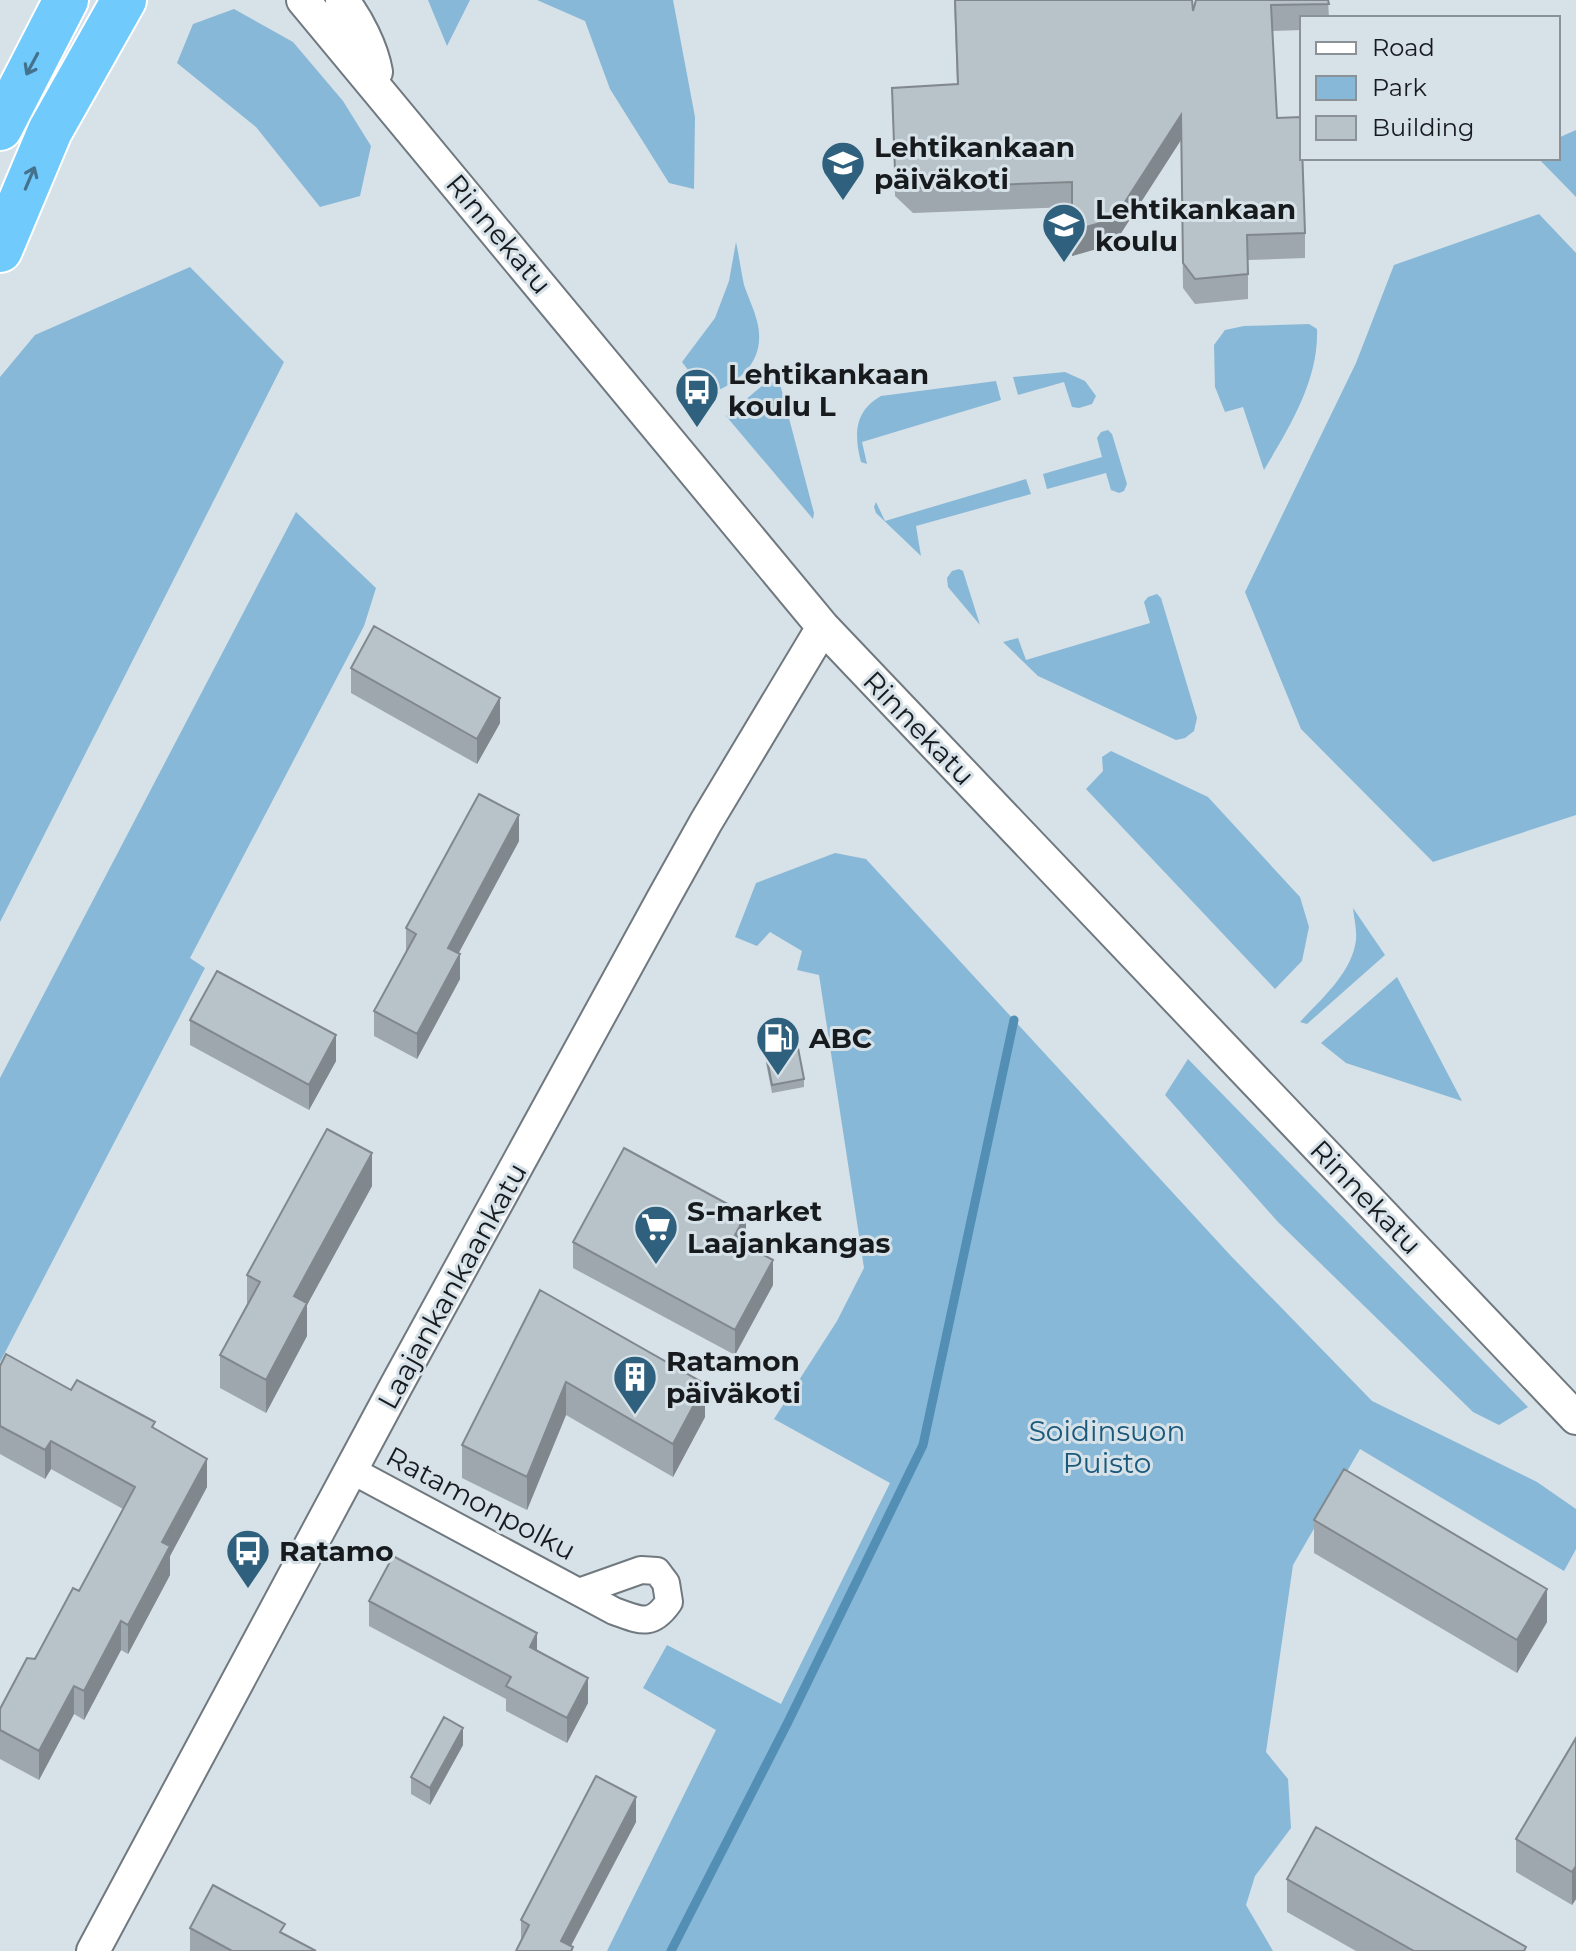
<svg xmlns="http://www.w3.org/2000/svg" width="1576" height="1951" font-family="Montserrat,sans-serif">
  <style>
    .green { fill: #88b8d7 }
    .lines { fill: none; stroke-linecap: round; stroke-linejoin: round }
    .stream { stroke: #538eb4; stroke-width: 9 }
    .minor-casing { stroke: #70797f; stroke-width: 30 }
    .tertiary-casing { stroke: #70797f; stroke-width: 36 }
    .trunk-casing { stroke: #fff; stroke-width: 48 }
    .minor { stroke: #fff; stroke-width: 26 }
    .tertiary { stroke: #fff; stroke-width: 32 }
    .trunk { stroke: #70cafc; stroke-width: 44 }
    .wall { fill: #9ea7ad }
    .shaded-wall { fill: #81888d }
    .building { fill: #b8c2c9; stroke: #81888d; stroke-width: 2 }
    .oneway { stroke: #44728d }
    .labels { text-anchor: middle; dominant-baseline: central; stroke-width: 6; stroke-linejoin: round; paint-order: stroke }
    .poi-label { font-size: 28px; font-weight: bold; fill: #171b1e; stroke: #d6e1e8; text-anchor: start }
    .street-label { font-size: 28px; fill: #171b1e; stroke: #d6e1e8 }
    .park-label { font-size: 28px; fill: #1a597b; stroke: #d6e1e8 }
  </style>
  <rect width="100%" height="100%" fill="#d6e1e8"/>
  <!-- green -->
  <path class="green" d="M428 0H470L447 46Z
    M537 0H673L695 117 694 189 669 183 610 89 585 21Z
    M234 9 293 42 343 101 371 146 360 196 320 207 256 127 177 63 193 24Z
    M1576 130V197L1538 158H1558V138Z
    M1539 214 1576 253V815L1433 862 1301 729 1245 592 1356 363 1394 265Z
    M736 242C739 256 741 271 744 285 748 297 754 309 757 321 767 360 741 382 707 395L682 362 715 318 729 281Z
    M190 267 284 362 0 922V377L35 335Z
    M1309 324 1317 329C1319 380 1289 428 1264 470L1243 407 1225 412 1215 387 1214 345 1225 330 1244 326Z
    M1065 372 1085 381 1096 396 1092 404 1079 408 1072 407 1064 382 1018 395 1013 377Z
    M768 381 780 384 814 513 813 519 726 416Z
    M996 381 1001 400 862 442 867 464 861 462C854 435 854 411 881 396Z
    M1108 430 1112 434 1127 484 1124 491 1119 493 1111 490 1106 473 1047 489 1043 474 1102 457 1097 438 1101 432Z
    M1026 479 1031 494 916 526 921 556 876 513 874 507 876 502 885 521Z
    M296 512 376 588 364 626 190 958 205 968 0 1362V1078Z
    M959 569 963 571 980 625 948 587 947 578 952 571Z
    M1157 594 1161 598 1197 718 1194 731 1185 738 1176 740 1038 676 1003 642 1018 638 1026 660 1150 623 1144 602 1148 597Z
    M1111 751 1208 797 1300 897 1309 927 1302 961 1275 989 1086 789 1103 771 1102 757Z
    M835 853 866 859 1231 1256 1372 1401 1537 1482 1576 1509V1549L1564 1571 1360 1449 1293 1565 1266 1752 1288 1779 1291 1828 1255 1876 1246 1905 1273 1951H607L716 1730 643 1688 667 1645 781 1704 890 1483 774 1419 837 1321 864 1268 819 975 797 970 802 951 770 932 757 946 735 937 756 883Z
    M1353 908 1385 955 1307 1024 1300 1022C1321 999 1352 973 1356 940 1357 930 1354 918 1353 908Z
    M1397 977 1462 1101 1346 1063 1321 1043Z
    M1188 1059 1528 1407 1499 1425 1473 1412 1278 1222 1165 1095Z"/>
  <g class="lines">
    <!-- stream -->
    <path class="stream" d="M671 1951 788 1722 923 1445 1014 1020"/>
    <!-- minor casing -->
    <g class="minor-casing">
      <path id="minor" d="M353 1471 614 1611C640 1620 651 1628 669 1602L666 1583 657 1571 641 1570 579 1592"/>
    </g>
    <!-- tertiary casing -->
    <g class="tertiary-casing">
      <path id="tertiary" d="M303 0 823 627 1576 1418
        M342 0C357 19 372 48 376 72
        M93 1951 396 1386 663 899 706 822 823 627"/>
    </g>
    <!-- trunk casing -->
    <g class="trunk-casing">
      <path id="trunk" d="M0 128 66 0
        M0 250 50 131 124 0"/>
    </g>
    <!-- minor -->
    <use href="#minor" class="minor"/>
    <!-- tertiary -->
    <use href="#tertiary" class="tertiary"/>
    <!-- trunk -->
    <use href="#trunk" class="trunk"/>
  </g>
  <!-- wall -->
  <path class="wall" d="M954 0H1192L1193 11 1328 0 1329 18H1302V30L1272 31 1277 118 1305 233V258L1248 260V299L1195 304 1183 288 1181 140 1114 244 1072 256V207L913 213 895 196 892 88 957 84Z
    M351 668 500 723 477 764 351 693Z
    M519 841 458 953 460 979 417 1059 374 1036V1011L406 952V928Z
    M190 1020 336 1061 309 1110 190 1045Z
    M766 1054 804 1079V1087L772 1093 766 1063Z
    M372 1186 307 1305V1336L266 1413 220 1388V1355L247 1304V1275Z
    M746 1239 744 1244 773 1285 735 1355 573 1268V1242Z
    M540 1290 705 1417 673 1477 566 1415 527 1510 462 1478V1445Z
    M0 1366 71 1390 155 1429 207 1487 170 1556V1575L128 1654 121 1650 84 1720 74 1714 39 1780 0 1759V1709L79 1591 123 1509 51 1469 45 1479 0 1454Z
    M1314 1520 1547 1622 1517 1673 1314 1553Z
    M369 1601 537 1651 588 1703 567 1743 506 1711V1699L369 1626Z
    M1576 1738V1899L1572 1905 1516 1872V1839Z
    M463 1745 430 1805 411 1794V1777Z
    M636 1822 571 1946 573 1951 521 1941V1920Z
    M1287 1879 1526 1951H1356L1287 1912Z
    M190 1928 285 1934 316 1951H190Z"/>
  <!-- shaded-wall -->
  <path class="shaded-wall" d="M1181 115V140L1114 244 1072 256V231Z
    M500 698V723L477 764V739Z
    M519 815V841L448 973V948Z
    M460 954V979L417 1059V1034Z
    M336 1035V1061L309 1110V1085Z
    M372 1153V1186L307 1305V1336L266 1413V1380L294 1296Z
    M746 1214V1239L733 1264V1239Z
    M773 1260V1285L735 1355V1330Z
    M566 1382V1415L527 1510V1477Z
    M705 1384V1417L673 1477V1444Z
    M51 1441V1469L45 1479V1450Z
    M207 1459V1487L170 1556V1575L128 1654V1625L162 1542Z
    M1547 1589V1622L1517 1673V1640Z
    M121 1621V1650L84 1720V1691Z
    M537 1633V1658L530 1647Z
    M588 1678V1703L567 1743V1718Z
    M74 1686V1714L39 1780V1751Z
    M463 1728V1745L430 1805V1788Z
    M636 1797V1822L568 1951 561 1941Z
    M1576 1866V1899L1572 1905V1872Z"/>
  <!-- building -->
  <path class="building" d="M955 0H1192L1193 11 1196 0H1328L1329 4 1271 5 1277 118 1301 117 1305 233 1247 235 1248 274 1195 279 1183 263 1181 115 1114 219 1072 231V182L913 188 895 171 892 88 958 84Z
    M374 626 500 698 477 739 351 668Z
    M479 794 519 815 448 948 460 954 417 1034 374 1011 416 934 406 928Z
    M217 971 336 1035 309 1085 190 1020Z
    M798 1048 804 1079 772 1085 766 1054Z
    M327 1129 372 1153 294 1296 307 1303 266 1380 220 1355 260 1282 247 1275Z
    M624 1148 746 1214 733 1239 773 1260 735 1330 573 1242Z
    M540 1290 705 1384 673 1444 566 1382 527 1477 462 1445Z
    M6 1354 71 1390 77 1380 155 1422 152 1427 207 1459 162 1542 170 1546 128 1625 121 1621 84 1691 74 1686 39 1751 0 1730V1709L27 1658 35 1659 73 1588 79 1591 135 1487 51 1441 45 1450 0 1426V1366Z
    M1344 1469 1547 1589 1517 1640 1314 1520Z
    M393 1556 537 1633 530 1647 588 1678 567 1718 506 1686 511 1677 369 1601Z
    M444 1717 463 1728 430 1788 411 1777Z
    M1576 1738V1866L1572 1872 1516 1839Z
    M596 1776 636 1797 561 1941 573 1947 571 1951H516L529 1925 521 1920Z
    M1316 1827 1526 1947 1524 1951H1414L1287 1879Z
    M213 1885 285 1924 280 1932 316 1951H232L190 1928Z"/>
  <!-- one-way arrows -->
  <defs><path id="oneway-shaft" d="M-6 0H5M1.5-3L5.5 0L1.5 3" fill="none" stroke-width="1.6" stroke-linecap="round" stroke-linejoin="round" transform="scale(2)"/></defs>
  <g class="oneway">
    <use href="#oneway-shaft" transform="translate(32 64) rotate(118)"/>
    <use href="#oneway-shaft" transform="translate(30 178) rotate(-67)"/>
  </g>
  <!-- icons -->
  <defs>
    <g id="school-pin" transform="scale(2.3)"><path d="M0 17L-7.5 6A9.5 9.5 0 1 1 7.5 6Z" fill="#2f607e" stroke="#d6e1e8"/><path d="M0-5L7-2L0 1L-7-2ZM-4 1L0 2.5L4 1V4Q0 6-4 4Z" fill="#fff"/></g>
    <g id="bus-pin" transform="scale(2.3)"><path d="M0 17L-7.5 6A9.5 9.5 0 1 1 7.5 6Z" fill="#2f607e" stroke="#d6e1e8"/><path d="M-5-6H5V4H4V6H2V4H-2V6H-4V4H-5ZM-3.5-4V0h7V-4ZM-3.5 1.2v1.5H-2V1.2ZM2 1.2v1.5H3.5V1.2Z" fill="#fff"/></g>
    <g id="fuel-pin" transform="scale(2.3)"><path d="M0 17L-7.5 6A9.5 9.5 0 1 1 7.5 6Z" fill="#2f607e" stroke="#d6e1e8"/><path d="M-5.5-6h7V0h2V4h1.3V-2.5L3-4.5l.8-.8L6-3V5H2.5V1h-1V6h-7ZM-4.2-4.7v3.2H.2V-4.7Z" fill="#fff"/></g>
    <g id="supermarket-pin" transform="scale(2.3)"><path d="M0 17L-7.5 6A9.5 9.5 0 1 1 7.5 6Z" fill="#2f607e" stroke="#d6e1e8"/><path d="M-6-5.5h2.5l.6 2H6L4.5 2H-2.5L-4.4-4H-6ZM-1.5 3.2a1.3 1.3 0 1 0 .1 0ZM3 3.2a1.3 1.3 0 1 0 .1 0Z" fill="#fff"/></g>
    <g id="building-pin" transform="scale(2.3)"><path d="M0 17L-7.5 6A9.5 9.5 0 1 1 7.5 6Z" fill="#2f607e" stroke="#d6e1e8"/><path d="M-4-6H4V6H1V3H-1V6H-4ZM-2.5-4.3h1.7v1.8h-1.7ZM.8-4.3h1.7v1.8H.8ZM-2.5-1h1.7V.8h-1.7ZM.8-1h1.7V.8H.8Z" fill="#fff"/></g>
  </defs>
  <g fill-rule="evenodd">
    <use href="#school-pin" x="843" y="163"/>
    <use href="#school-pin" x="1064" y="225"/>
    <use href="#bus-pin" x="697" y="390"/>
    <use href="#fuel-pin" x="778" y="1038"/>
    <use href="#supermarket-pin" x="656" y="1227"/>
    <use href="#building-pin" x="635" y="1377"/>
    <use href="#bus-pin" x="248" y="1551"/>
  </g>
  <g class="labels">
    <!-- poi labels -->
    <g class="poi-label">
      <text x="874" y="147">Lehtikankaan<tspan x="874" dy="32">päiväkoti</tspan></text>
      <text x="1095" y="209">Lehtikankaan<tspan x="1095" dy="32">koulu</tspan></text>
      <text x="728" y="374">Lehtikankaan<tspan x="728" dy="32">koulu L</tspan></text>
      <text x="809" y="1038">ABC</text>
      <text x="687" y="1211">S-market<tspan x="687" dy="32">Laajankangas</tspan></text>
      <text x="666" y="1361">Ratamon<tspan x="666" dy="32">päiväkoti</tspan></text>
      <text x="279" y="1551">Ratamo</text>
    </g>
    <!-- street labels -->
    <g class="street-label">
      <text transform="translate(499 234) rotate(50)">Rinnekatu</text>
      <text transform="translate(919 728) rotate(46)">Rinnekatu</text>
      <text transform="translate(1366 1197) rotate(46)">Rinnekatu</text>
      <text transform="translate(452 1286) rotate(-61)">Laajankankaankatu</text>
      <text transform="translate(481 1503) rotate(28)">Ratamonpolku</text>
    </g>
    <!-- park labels -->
    <g class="park-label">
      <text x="1107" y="1431">Soidinsuon<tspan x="1107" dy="32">Puisto</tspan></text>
    </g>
  </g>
  <!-- legend -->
  <rect x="1300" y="16" width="260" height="144" fill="#d6e1e8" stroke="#8a9297" stroke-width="2"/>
  <rect x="1316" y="42" width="40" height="12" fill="#ffffff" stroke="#8a9297" stroke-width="2"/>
  <text x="1372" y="56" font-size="24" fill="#171b1e">Road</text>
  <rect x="1316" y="76" width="40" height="24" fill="#88b8d7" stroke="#8a9297" stroke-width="2"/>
  <text x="1372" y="96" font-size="24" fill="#171b1e">Park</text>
  <rect x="1316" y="116" width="40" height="24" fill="#b8c2c9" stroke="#8a9297" stroke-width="2"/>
  <text x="1372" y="136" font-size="24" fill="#171b1e">Building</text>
</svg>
